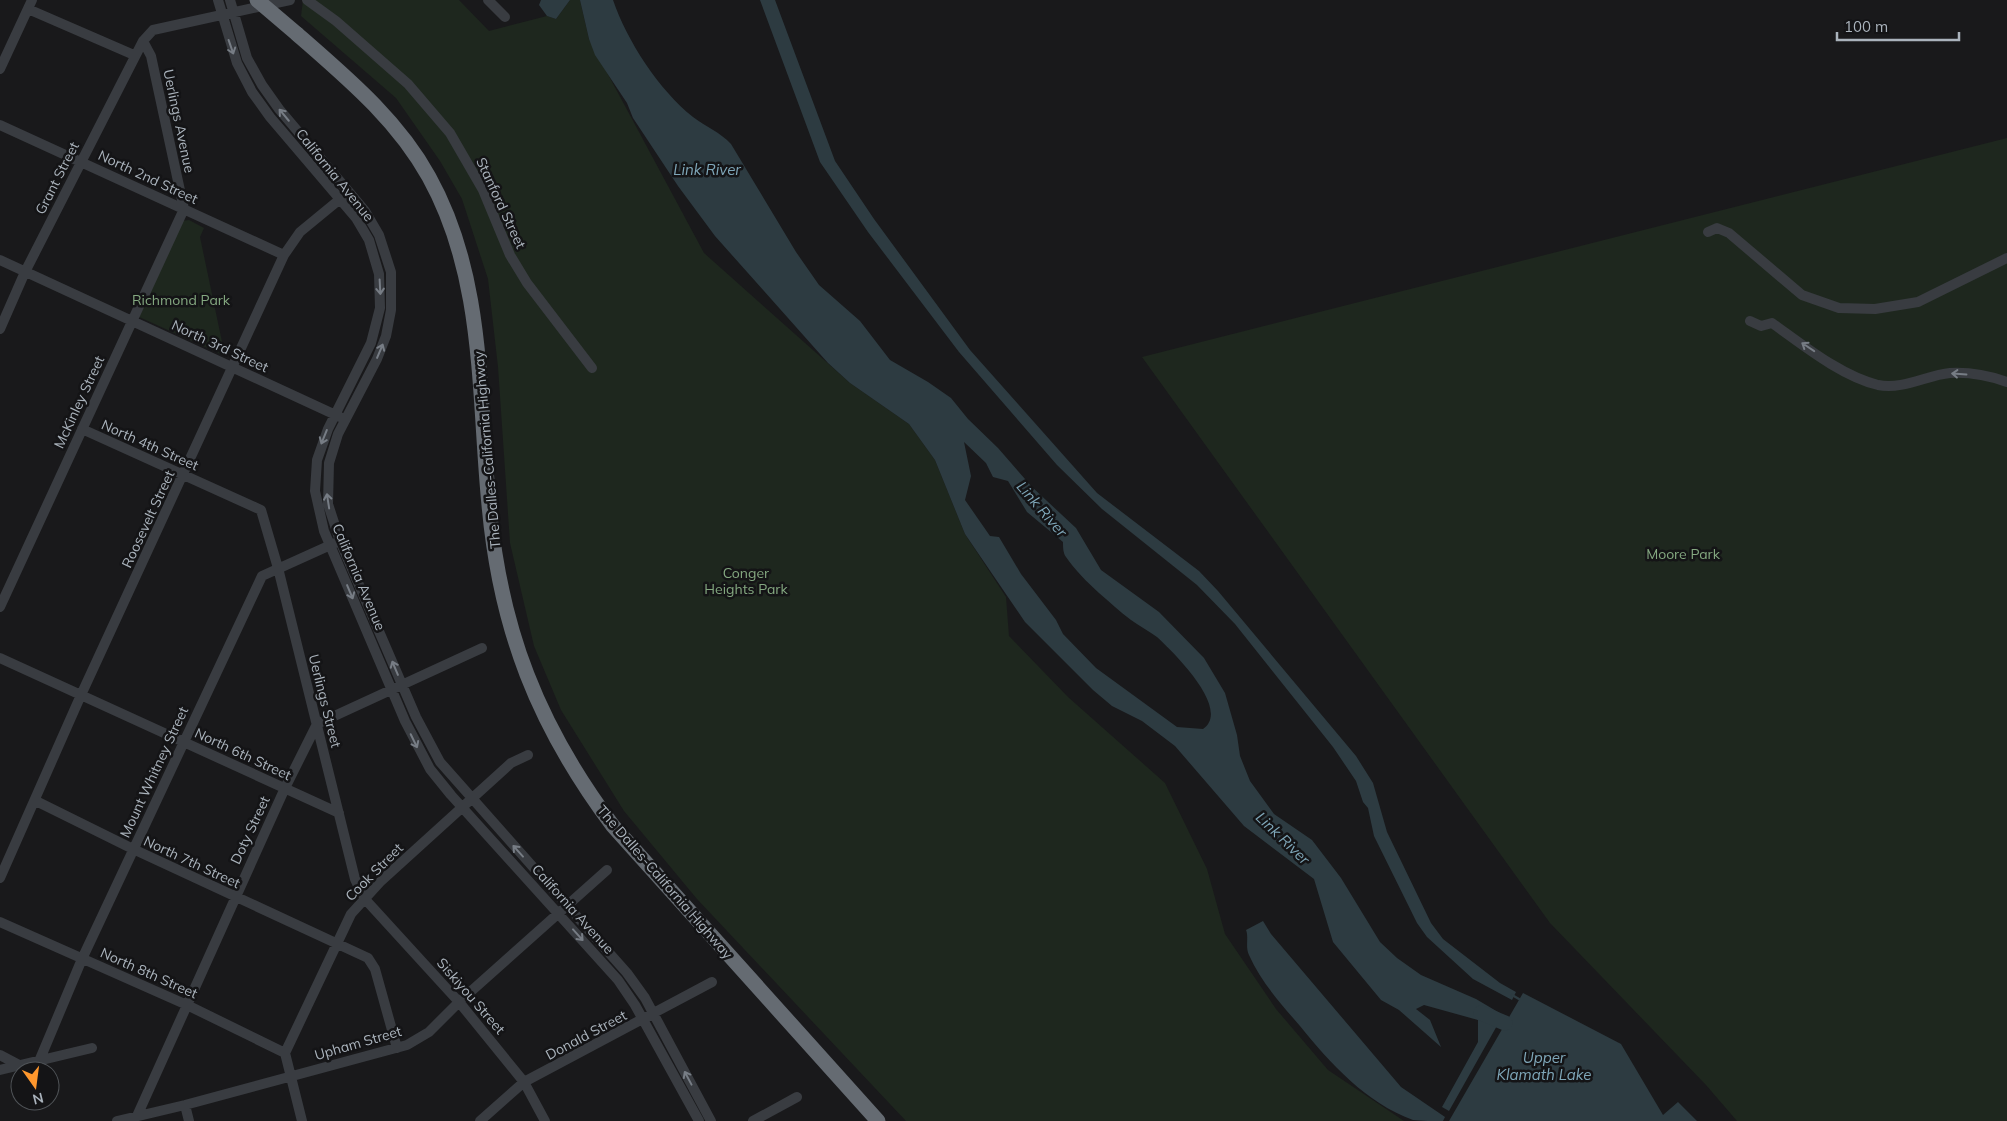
<svg xmlns="http://www.w3.org/2000/svg" width="2007" height="1121" font-family="Mulish,sans-serif">
  <style>
    .green { fill: #1e271e }
    .water { fill: #2d3b41; fill-rule: evenodd }
    .lines { fill: none; stroke-linecap: round; stroke-linejoin: round }
    .stream { stroke: #2d3b41; stroke-width: 2.5 }
    .river { stroke: #2d3b41; stroke-width: 15 }
    .minor { stroke: #393c41; stroke-width: 10 }
    .highway { stroke: #656b72; stroke-width: 15 }
    .highway-bridge { stroke: #656b72; stroke-width: 15 }
    .oneway { stroke: #777d85 }
    .labels { text-anchor: middle; dominant-baseline: central; stroke-width: 5; stroke-linejoin: round; paint-order: stroke }
    .street-label { font-size: 14px; fill: #aab3bc; stroke: #141416 }
    .park-label { font-size: 14px; fill: #84a880; stroke: #141416 }
    .water-label { font-size: 15px; font-style: italic; fill: #7fa7b9; stroke: #141416 }
  </style>
  <rect width="100%" height="100%" fill="#19191b"/>
  <!-- green -->
  <path class="green" d="M303 0H459L489 31 547 16 556 19 570 0H580L589 39 704 253 850 383 909 424 935 460 965 534 1006 597 1009 636 1068 697 1165 783 1207 869 1225 934 1276 1009 1328 1070 1404 1121H906L697 899 624 811 561 710 534 646 510 543 498 367 488 279 462 199 440 161 396 98 301 16Z
    M2007 138V1121H1737L1706 1085 1550 923 1142 357Z
    M189 220 204 228 200 237 225 356 137 316 182 221Z"/>
  <!-- water -->
  <path class="water" d="M541 0H570L556 19 547 16 539 5Z
    M580 0H613C627 41 659 90 693 117 706 127 720 132 731 144L796 252 819 285 860 321 890 360 928 382 951 398 968 419 998 448 1032 487 1076 528 1101 570 1159 612 1204 658 1225 693 1237 735 1240 756 1250 781 1274 814 1312 840 1341 878 1380 942 1397 958 1421 975 1476 999 1503 1015 1449 1111 1442 1107 1478 1042V1020L1424 1005 1416 1009 1430 1020 1441 1047 1399 1010 1381 1000 1333 942 1314 879 1244 826 1175 746 1142 721 1112 706 1093 690 1025 622 965 534 935 460 909 424 850 383 828 363 715 236 678 186 633 118 627 103 595 55 589 39ZM964 442 986 463 993 477 1008 481 1027 512 1063 542C1063 547 1063 553 1066 557 1074 569 1088 583 1099 593 1110 602 1120 612 1131 620 1139 626 1149 631 1157 637 1173 652 1232 709 1203 729L1177 727 1096 668 1063 634 1056 620 1021 574 999 537 990 536 965 500 971 476Z
    M760 0H775L835 161 874 219 970 350 1097 493 1199 571 1218 591 1356 756 1373 783 1387 832 1431 923 1443 939 1500 983 1516 992 1512 1000 1473 979 1427 937 1417 923 1374 836 1368 808 1363 802 1356 781 1333 747 1235 624 1197 585 1102 509 1057 465 959 352 868 232 820 162Z
    M1263 921 1271 934 1401 1087 1445 1117 1443 1121C1434 1121 1421 1121 1413 1120 1366 1103 1330 1063 1300 1026 1281 1004 1261 982 1249 955 1245 947 1249 937 1246 930Z
    M1523 993 1621 1044 1663 1115 1678 1102 1697 1121H1449Z"/>
  <g class="lines">
    <!-- stream -->
    <path class="stream" d="M1512 995 1519 999"/>
    <!-- river -->
    <path class="river" d="M1481 1013 1505 1023"/>
    <!-- minor -->
    <path class="minor" d="M218 0 237 63 252 92 270 117 356 218 369 240 379 274 380 308 371 343 328 429 317 460 315 491 324 531 405 721 430 769 451 795 618 980 635 1005 699 1121
      M230 0 247 58 262 85 279 109 365 211 379 235 391 272V310L386 336 377 359 338 434 329 463 328 504 340 541 416 717 440 762 627 973 645 998 711 1121
      M307 0 336 21 408 84 450 133 483 190 510 255 527 283 592 368
      M488 0 505 17
      M28 9 134 55
      M0 69 32 0
      M0 125 284 255
      M1708 232 1717 228 1729 233 1802 295 1839 308 1875 309 1918 302 2007 258
      M0 260 340 417
      M1750 321 1761 326 1772 323C1803 345 1841 376 1878 385 1903 390 1927 375 1950 373 1969 372 1990 376 2007 382
      M0 329 25 272 143 41 153 30 290 0
      M82 429 261 510 278 568 355 879 364 898 459 1002 524 1082 545 1121
      M0 607 184 209 151 56 143 41
      M0 658 339 813
      M36 801 133 849 368 958 375 969 397 1048
      M0 878 81 695 284 255 300 232 345 195
      M0 922 187 1005 285 1053
      M0 1055 19 1065
      M40 1059 82 959 262 576 335 543
      M0 1070 92 1048
      M185 1105 189 1121
      M137 1116 285 788 317 724 482 648
      M117 1121 185 1105 407 1045 429 1032 459 1002 607 870
      M302 1121 285 1053 351 914 381 881 511 763 528 755
      M480 1121 524 1082 712 982
      M753 1121 797 1097"/>
    <!-- highway -->
    <path class="highway" d="M297 34C346 77 397 119 429 177 485 278 478 393 489 505 500 629 538 726 613 826L878 1121"/>
    <!-- highway-bridge -->
    <path class="highway-bridge" d="M257 0 297 34"/>
  </g>
  <!-- one-way arrows -->
  <defs><path id="oneway-shaft" d="M-6 0H5M1.5-3L5.5 0L1.5 3" fill="none" stroke-width="1.6" stroke-linecap="round" stroke-linejoin="round" transform="scale(1.25)"/></defs>
  <g class="oneway">
    <use href="#oneway-shaft" transform="translate(231 47) rotate(71)"/>
    <use href="#oneway-shaft" transform="translate(284 115) rotate(-130)"/>
    <use href="#oneway-shaft" transform="translate(380 287) rotate(87)"/>
    <use href="#oneway-shaft" transform="translate(1808 347) rotate(-146)"/>
    <use href="#oneway-shaft" transform="translate(380 351) rotate(-67)"/>
    <use href="#oneway-shaft" transform="translate(1959 374) rotate(-176)"/>
    <use href="#oneway-shaft" transform="translate(324 437) rotate(112)"/>
    <use href="#oneway-shaft" transform="translate(328 501) rotate(-99)"/>
    <use href="#oneway-shaft" transform="translate(350 592) rotate(67)"/>
    <use href="#oneway-shaft" transform="translate(395 668) rotate(-113)"/>
    <use href="#oneway-shaft" transform="translate(414 741) rotate(64)"/>
    <use href="#oneway-shaft" transform="translate(518 851) rotate(-132)"/>
    <use href="#oneway-shaft" transform="translate(578 935) rotate(48)"/>
    <use href="#oneway-shaft" transform="translate(688 1078) rotate(-118)"/>
  </g>
  <g class="labels">
    <!-- street labels -->
    <g class="street-label">
      <text transform="translate(179 121) rotate(78)">Uerlings Avenue</text>
      <text transform="translate(335 175) rotate(51)">California Avenue</text>
      <text transform="translate(148 177) rotate(25)">North 2nd Street</text>
      <text transform="translate(57 178) rotate(-63)">Grant Street</text>
      <text transform="translate(501 203) rotate(65)">Stanford Street</text>
      <text transform="translate(220 346) rotate(25)">North 3rd Street</text>
      <text transform="translate(79 402) rotate(-65)">McKinley Street</text>
      <text transform="translate(150 445) rotate(24)">North 4th Street</text>
      <text transform="translate(487 450) rotate(-95)">The Dalles-California Highway</text>
      <text transform="translate(148 519) rotate(-65)">Roosevelt Street</text>
      <text transform="translate(359 577) rotate(67)">California Avenue</text>
      <text transform="translate(325 701) rotate(76)">Uerlings Street</text>
      <text transform="translate(243 754) rotate(25)">North 6th Street</text>
      <text transform="translate(154 772) rotate(-65)">Mount Whitney Street</text>
      <text transform="translate(250 830) rotate(-65)">Doty Street</text>
      <text transform="translate(192 862) rotate(25)">North 7th Street</text>
      <text transform="translate(374 872) rotate(-45)">Cook Street</text>
      <text transform="translate(665 882) rotate(49)">The Dalles-California Highway</text>
      <text transform="translate(573 909) rotate(48)">California Avenue</text>
      <text transform="translate(149 973) rotate(24)">North 8th Street</text>
      <text transform="translate(471 996) rotate(49)">Siskiyou Street</text>
      <text transform="translate(586 1035) rotate(-28)">Donald Street</text>
      <text transform="translate(358 1043) rotate(-16)">Upham Street</text>
    </g>
    <!-- park labels -->
    <g class="park-label">
      <text x="181" y="300">Richmond Park</text>
      <text x="1683" y="554">Moore Park</text>
      <text x="746" y="573">Conger<tspan x="746" dy="16">Heights Park</tspan></text>
    </g>
    <!-- water labels -->
    <g class="water-label">
      <text x="707" y="169">Link River</text>
      <text transform="translate(1042 509) rotate(49)">Link River</text>
      <text transform="translate(1283 838) rotate(44)">Link River</text>
      <text x="1544" y="1057">Upper<tspan x="1544" dy="17">Klamath Lake</tspan></text>
    </g>
  </g>
  <!-- north arrow -->
  <g transform="translate(35 1086) rotate(166)"><circle r="24" fill="#141416" stroke="#505458"/>
  <path d="M0-4L9 19L0 12L-9 19Z" fill="#ff972d"/>
  <text y="-8" font-size="14" font-weight="bold" text-anchor="middle" fill="#aab3bc">N</text>
  </g>
  <!-- scale -->
  <path d="M1837 32v8h122v-8" fill="none" stroke="#aab3bc" stroke-width="2.5"/>
  <text x="1844" y="32" font-size="15" fill="#aab3bc" stroke="#141416" stroke-width="4" paint-order="stroke">100 m</text>
</svg>
